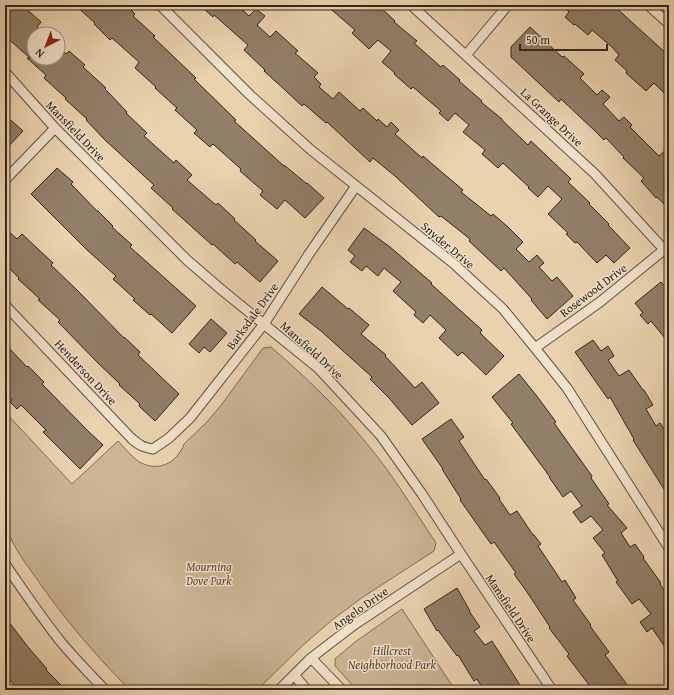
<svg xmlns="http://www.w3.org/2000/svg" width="674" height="695" font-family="'Gentium Book Plus',serif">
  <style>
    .green { fill: #cbb596; stroke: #7e6d58 }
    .building { fill: #917f68; stroke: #31251b }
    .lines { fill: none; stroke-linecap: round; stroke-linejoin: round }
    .street-casing { stroke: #5f5040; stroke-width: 11 }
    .street { stroke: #f1e2cb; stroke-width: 9 }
    .labels { text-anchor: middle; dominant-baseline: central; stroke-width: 3; stroke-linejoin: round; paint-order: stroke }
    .street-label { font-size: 12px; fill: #31251b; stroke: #f1e2cb }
    .park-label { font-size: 12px; font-style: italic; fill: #58493a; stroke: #f1e2cb }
  </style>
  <rect width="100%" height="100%" fill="#ead2af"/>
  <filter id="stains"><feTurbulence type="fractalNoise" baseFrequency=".005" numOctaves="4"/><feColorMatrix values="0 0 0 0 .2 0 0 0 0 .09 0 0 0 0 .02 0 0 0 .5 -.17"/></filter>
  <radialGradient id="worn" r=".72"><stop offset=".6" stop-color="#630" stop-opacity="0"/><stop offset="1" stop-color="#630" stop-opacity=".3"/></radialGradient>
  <!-- green -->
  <path class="green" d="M271 347C307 378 338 408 368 445 393 475 414 510 436 543L434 551 363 597 332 620 301 647 257 690H130C95 655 62 616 34 575 26 564 18 553 12 541 10 536 9 532 5 528V412L72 484 118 441C125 448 131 456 138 461 156 473 177 464 184 444L207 422 222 404 263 348Z
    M402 609 455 690H357L335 666V659L355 642Z"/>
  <!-- building -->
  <path class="building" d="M5 5H22L41 22 37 27 44 34H34V58H58V46L66 54 69 51 85 65 83 67 106 88 105 89 127 112 126 113 147 133 144 136 174 163 176 160 192 175 187 180 216 205 218 203 235 219 234 220 256 240 255 241 278 261 260 282 237 262 235 264 213 244 212 245 172 209 173 208 151 188 154 185 105 140 86 120 87 119 65 99 66 98 44 78 46 75 27 58H30L5 36Z
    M75 5H126L135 14 133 16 155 36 153 37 174 57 196 78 194 79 236 120 234 121 284 166V165L307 184V183L324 198 305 218 285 200 277 209 260 195 263 191 240 171 241 169 213 144 210 147 194 133 197 130 175 110 177 108 155 88 156 87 135 68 139 62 112 38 110 40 94 24 95 23Z
    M203 5H237L249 16 256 9 265 16 257 25 270 37 276 31 298 51 295 53 318 73 314 77 321 84 319 87 333 99 339 92 360 111 363 108 377 121 378 119 387 127 391 122 399 130 395 134 422 158 423 156 444 174 463 190 461 192 491 216 493 214 508 227 523 242 516 249 529 262 537 255 544 263 539 267 552 281 557 277 573 296 547 319 531 300 532 299 504 268 501 271 469 241 470 239 441 216 439 217 395 176 373 158 370 162 327 122 326 123 304 104 302 106 285 90 264 71 265 70 244 50 248 45 214 15 213 17 205 10 207 8Z
    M326 5H378L395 21 394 22 417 41 414 43 441 67 443 65 460 80 459 81 482 101 481 102 502 119V120L528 145 531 141 571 179 568 182 590 203 589 204 609 224 608 225 630 248 614 263 606 255 597 263 577 242 575 243 566 234 568 233 548 214 562 199 548 186 538 197 528 188 529 187 503 163 498 168 482 154 485 150 463 132 469 125 455 113 448 121 439 113 441 111 413 87 411 89 394 74 395 73 382 62 391 51 378 40 369 49 352 33 355 30Z
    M561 5H613L669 56V98L654 83 646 91 626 73 627 71 615 60 619 55 612 47 592 30 588 35 575 24 574 25 565 17 569 12Z
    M530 27 562 57 564 56 584 74 580 78 597 95 602 90 610 97 603 104 619 121 624 117 632 125 630 127 659 156 669 147V209L657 197 656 198 641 181 644 178 623 158 624 157 606 138 604 140 595 131 561 99 559 102 511 57V47Z
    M5 115 23 131 5 150Z
    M57 168 73 182 71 184 97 211H98L113 226 112 227 132 245 130 247 196 306 172 333 151 314 150 315 133 300 135 299 113 279 116 276 86 249 31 194Z
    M5 228 17 239 22 234 53 263 51 265 78 291 124 338V337L140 352 138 355 179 394 155 421 139 406 140 404 119 385 120 384 99 364 58 322 60 320 38 300 40 299 18 279 19 278 5 264Z
    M364 228 390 247 432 283 431 284 482 330 480 333 504 356 486 375 462 352 458 356 439 338 446 330 430 315 423 323 414 315 416 312 393 291 401 282 384 268 378 276 366 266 362 271 350 262 355 256 348 250Z
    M661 282 669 292V343L651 321 648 324 640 315 643 313 635 303Z
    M322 287 348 309 349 308 369 325 361 334 386 355 385 356 415 388 422 382 439 403 412 425 389 398 370 379 372 377 321 331 299 314Z
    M211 319 227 333 210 352 204 347 199 353 189 344Z
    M593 340 601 351 608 346 614 356 608 360 619 376 629 370 643 390H644L653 405 646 409 656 426 660 423 669 436V497L633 440 634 439 610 397 608 399 575 352Z
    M5 344 27 367 28 366 44 382 42 384 88 431 103 445 80 469 43 432 46 430 21 405 17 409 10 402 12 400 5 392Z
    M519 374 536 395 556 422 554 423 592 476 591 478 609 504 607 505 627 528 621 533 630 547 635 544 644 557 643 558 661 583 660 584 669 597V653L652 628 647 632 640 622 651 614 639 599 632 604 616 582 618 581 602 555 605 553 593 538 603 530 591 516 581 523 573 512 582 506 571 491 563 497 549 477H550L511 424 513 423 492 397Z
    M451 419 464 437 459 441 485 480 486 479 500 498 499 499 510 515 517 511 533 535H534L541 544 538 546 562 582 565 580 576 598 573 600 591 625 590 626 609 652 605 655 631 690H593L567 656 569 654 549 628 550 627 527 592 514 574 516 573 494 542 491 544 460 500 461 499 442 469H443L422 439Z
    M457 588 470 611H469L480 627 474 631 485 645 492 641 523 690H484L477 679 474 681 458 655 457 656 438 630 437 631 424 609Z
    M5 617 28 647 47 669 46 670 66 690H19L5 675Z"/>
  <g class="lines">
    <!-- street casing -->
    <g class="street-casing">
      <path id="street" d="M160 5 250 95 311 150 453 263 503 309 535 348 567 388 669 548
        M411 5 595 174 669 255
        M648 5 669 24
        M466 55 508 5
        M5 72 55 128 187 260 223 291 318 368 381 436 422 494 461 554 552 690
        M5 180 55 128
        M5 305 131 438C139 445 142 447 153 449L169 438 190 418 264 324 309 254 356 186
        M535 348 600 302 665 249
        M5 564C23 590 41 617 61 642 75 659 90 674 105 690
        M311 658 342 690
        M294 675 307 690
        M279 690 311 658 354 625 461 554"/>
    </g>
    <!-- street -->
    <use href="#street" class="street"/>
  </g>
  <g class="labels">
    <!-- street labels -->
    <g class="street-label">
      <text transform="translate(552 117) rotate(43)">La Grange Drive</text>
      <text transform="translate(76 131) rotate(46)">Mansfield Drive</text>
      <text transform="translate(448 245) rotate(40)">Snyder Drive</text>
      <text transform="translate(593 290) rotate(-37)">Rosewood Drive</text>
      <text transform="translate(252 316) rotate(-54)">Barksdale Drive</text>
      <text transform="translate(312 350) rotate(42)">Mansfield Drive</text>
      <text transform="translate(86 372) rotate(47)">Henderson Drive</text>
      <text transform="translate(360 608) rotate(-35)">Angelo Drive</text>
      <text transform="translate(511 608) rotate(56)">Mansfield Drive</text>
    </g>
    <!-- park labels -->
    <g class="park-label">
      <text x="209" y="566">Mourning<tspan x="209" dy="14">Dove Park</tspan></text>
      <text x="392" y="650">Hillcrest<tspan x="392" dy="14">Neighborhood Park</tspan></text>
    </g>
  </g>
  <!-- margin -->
  <rect width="674" height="695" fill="none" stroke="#ead2af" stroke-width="20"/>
  <rect x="6" y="6" width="662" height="683" fill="none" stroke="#31251b" stroke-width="2"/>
  <rect x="10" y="10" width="654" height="675" fill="none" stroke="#31251b"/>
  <!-- north arrow -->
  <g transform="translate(46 46) rotate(222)"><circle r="19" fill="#f1e2cb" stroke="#a49685"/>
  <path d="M0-3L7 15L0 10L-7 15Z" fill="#8f2418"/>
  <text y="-6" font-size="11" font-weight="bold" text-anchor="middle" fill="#31251b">N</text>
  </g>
  <!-- scale -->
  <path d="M520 44v6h87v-6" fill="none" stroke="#31251b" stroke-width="2"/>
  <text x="526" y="44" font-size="12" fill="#31251b" stroke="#f1e2cb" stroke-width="3" paint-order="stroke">50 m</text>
  <rect width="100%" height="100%" filter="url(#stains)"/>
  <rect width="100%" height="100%" fill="url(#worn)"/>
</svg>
